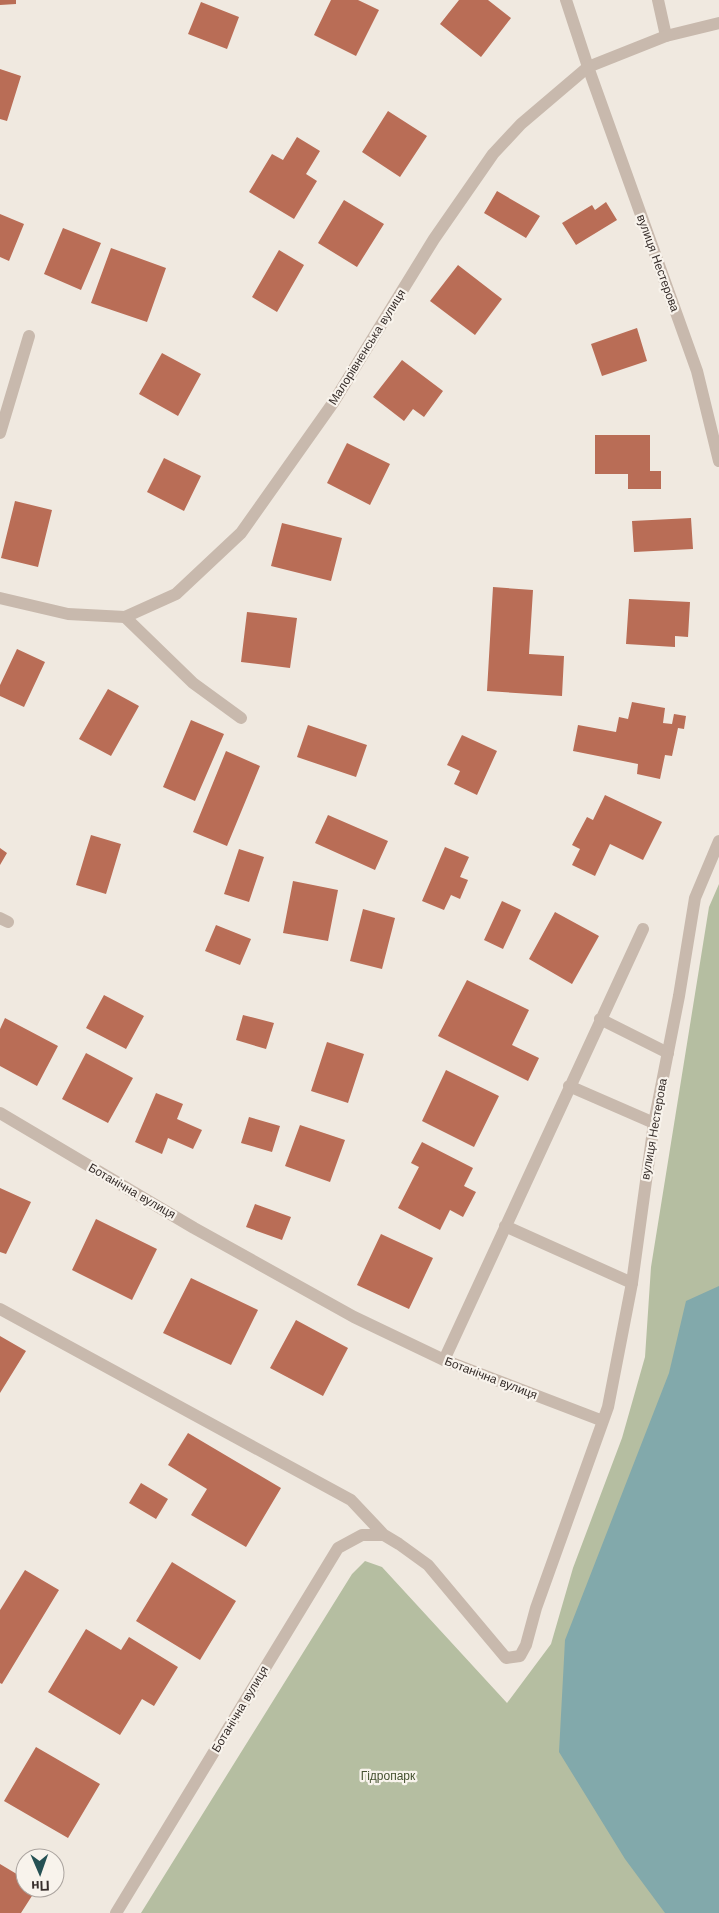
<svg xmlns="http://www.w3.org/2000/svg" width="719" height="1913" font-family="'Work Sans',sans-serif">
  <style>
    .green { fill: #b5bea1 }
    .water { fill: #82a9ab }
    .building { fill: #b96d56 }
    .lines { fill: none; stroke-linecap: round; stroke-linejoin: round }
    .service { stroke: #c8b9ad; stroke-width: 12 }
    .minor { stroke: #c8b9ad; stroke-width: 12 }
    .tertiary { stroke: #c8b9ad; stroke-width: 12 }
    .labels { text-anchor: middle; dominant-baseline: central; stroke-width: 4.5; stroke-linejoin: round; paint-order: stroke }
    .street-label { font-size: 12px; fill: #372e2b; stroke: #f8f3ec }
    .park-label { font-size: 12px; fill: #465231; stroke: #f8f3ec }
  </style>
  <rect width="100%" height="100%" fill="#f0e9e0"/>
  <!-- green -->
  <path class="green" d="M719 884V1913H141L352 1574 365 1561 382 1567 507 1703 551 1644 573 1568 622 1438 645 1357 651 1267 709 907Z"/>
  <!-- water -->
  <path class="water" d="M719 1286V1913H665L625 1859 559 1752 565 1640 669 1373 686 1301Z"/>
  <!-- building -->
  <path class="building" d="M0 0H16V4L0 5Z
    M331 0H358L379 10 356 56 314 35Z
    M459 0H488L511 18 481 57 440 24Z
    M201 2 239 17 227 49 188 34Z
    M0 69 21 76 7 121 0 119Z
    M388 111 427 136 400 177 362 152Z
    M297 137 320 151 306 174 317 181 294 219 249 192 272 154 283 160Z
    M497 191 540 216 526 238 484 213Z
    M344 200 384 224 357 267 318 243Z
    M606 202 617 220 576 245 562 223 592 205 595 210Z
    M0 214 24 224 9 261 0 257Z
    M63 228 101 243 81 290 44 274Z
    M111 248 166 268 147 322 91 303Z
    M279 250 304 265 277 312 252 297Z
    M458 265 502 299 475 335 430 301Z
    M637 328 647 361 602 376 591 344Z
    M162 353 201 374 178 416 139 394Z
    M402 360 443 391 424 417 413 409 404 421 373 397Z
    M595 435H650V471H661V489H628V474H595Z
    M347 443 390 464 370 505 327 483Z
    M164 458 201 476 184 511 147 492Z
    M15 501 52 510 38 567 1 558Z
    M691 518 693 549 634 552 632 521Z
    M282 523 342 538 331 581 271 566Z
    M493 587 533 590 529 654 564 656 562 696 487 691Z
    M629 599 690 602 688 637 675 636V647L626 644Z
    M247 612 297 618 290 668 241 662Z
    M17 649 45 662 24 707 0 696V685Z
    M108 689 139 706 111 756 79 739Z
    M632 702 665 708 663 723 672 724 674 714 686 716 684 729 678 728 672 756 665 755 660 779 637 774 638 764 573 751 578 725 616 732 619 717 628 719Z
    M191 720 224 734 195 801 163 787Z
    M308 725 367 745 356 777 297 757Z
    M462 735 497 751 477 795 454 784 460 771 447 765Z
    M226 751 260 766 227 846 193 832Z
    M605 795 662 822 643 860 610 844 595 876 572 865 580 849 572 845 587 817 593 820Z
    M328 815 388 841 375 870 315 843Z
    M91 835 121 844 106 894 76 885Z
    M445 847 469 857 460 877 468 880 460 899 451 895 444 910 422 901Z
    M0 848 7 853 0 865Z
    M239 849 264 857 249 902 224 894Z
    M293 881 338 890 328 941 283 933Z
    M502 901 521 910 503 949 484 940Z
    M363 909 395 918 382 969 350 961Z
    M555 912 599 936 572 984 529 959Z
    M216 925 251 939 240 965 205 951Z
    M467 980 529 1010 512 1045 539 1058 528 1081 438 1036Z
    M104 995 144 1016 126 1049 86 1028Z
    M243 1015 274 1023 266 1049 236 1040Z
    M5 1018 58 1046 37 1086 0 1066V1029Z
    M327 1042 364 1054 348 1103 311 1091Z
    M86 1053 133 1078 108 1123 62 1099Z
    M446 1070 499 1096 474 1147 422 1121Z
    M156 1093 183 1104 177 1119 202 1130 193 1149 168 1138 162 1154 135 1142Z
    M249 1117 280 1126 272 1152 241 1143Z
    M300 1125 345 1140 330 1182 285 1166Z
    M422 1142 473 1168 464 1186 476 1192 463 1217 450 1210 440 1230 398 1208 419 1167 411 1163Z
    M0 1188 31 1202 6 1254 0 1252Z
    M255 1204 291 1217 282 1240 246 1227Z
    M96 1219 157 1249 132 1300 72 1270Z
    M381 1234 433 1258 409 1309 357 1285Z
    M191 1278 258 1310 231 1365 163 1333Z
    M296 1320 348 1348 323 1396 270 1368Z
    M0 1336 26 1351 0 1393Z
    M188 1433 281 1488 246 1547 191 1515 207 1489 168 1465Z
    M141 1483 168 1499 156 1519 129 1503Z
    M172 1562 236 1601 200 1660 136 1621Z
    M25 1570 59 1590 2 1684 0 1683V1610Z
    M86 1629 121 1650 129 1637 178 1667 154 1706 142 1699 120 1735 48 1692Z
    M36 1747 100 1784 68 1838 4 1801Z
    M0 1864 25 1879V1888H37L21 1913H0Z"/>
  <g class="lines">
    <!-- service -->
    <path class="service" d="M0 433 29 336
      M125 617 193 683 241 718
      M0 918 8 922
      M600 1019 668 1053
      M569 1086 654 1123
      M505 1226 632 1283
      M444 1360 643 929"/>
    <!-- minor -->
    <path class="minor" d="M566 0 588 67 697 371 719 461
      M658 0 666 36
      M0 1113 194 1228 354 1317 444 1360 603 1421 536 1608 526 1645 520 1656 506 1658 428 1565 399 1544 384 1535H362L338 1548 116 1913
      M0 1309 351 1500 384 1535
      M603 1421 608 1407 632 1283 654 1123 679 996 695 898 719 841"/>
    <!-- tertiary -->
    <path class="tertiary" d="M0 598 68 614 125 617 176 594 241 533 333 403 434 239 493 154 521 124 588 67 666 36 719 23"/>
  </g>
  <g class="labels">
    <!-- street labels -->
    <g class="street-label">
      <text transform="translate(658 263) rotate(70)">вулиця Нестерова</text>
      <text transform="translate(367 347) rotate(-58)">Малорівненська вулиця</text>
      <text transform="translate(654 1129) rotate(-80)">вулиця Нестерова</text>
      <text transform="translate(132 1191) rotate(30)">Ботанічна вулиця</text>
      <text transform="translate(491 1378) rotate(21)">Ботанічна вулиця</text>
      <text transform="translate(240 1709) rotate(-59)">Ботанічна вулиця</text>
    </g>
    <!-- park labels -->
    <g class="park-label">
      <text x="388" y="1776">Гідропарк</text>
    </g>
  </g>
  <!-- north arrow -->
  <g transform="translate(40 1873) rotate(178)"><circle r="24" fill="#f8f3ec" stroke="#aba49f"/>
  <path d="M0-4L9 19L0 12L-9 19Z" fill="#255154"/>
  <text y="-8" font-size="14" font-weight="bold" text-anchor="middle" fill="#372e2b">Пн</text>
  </g>
</svg>
